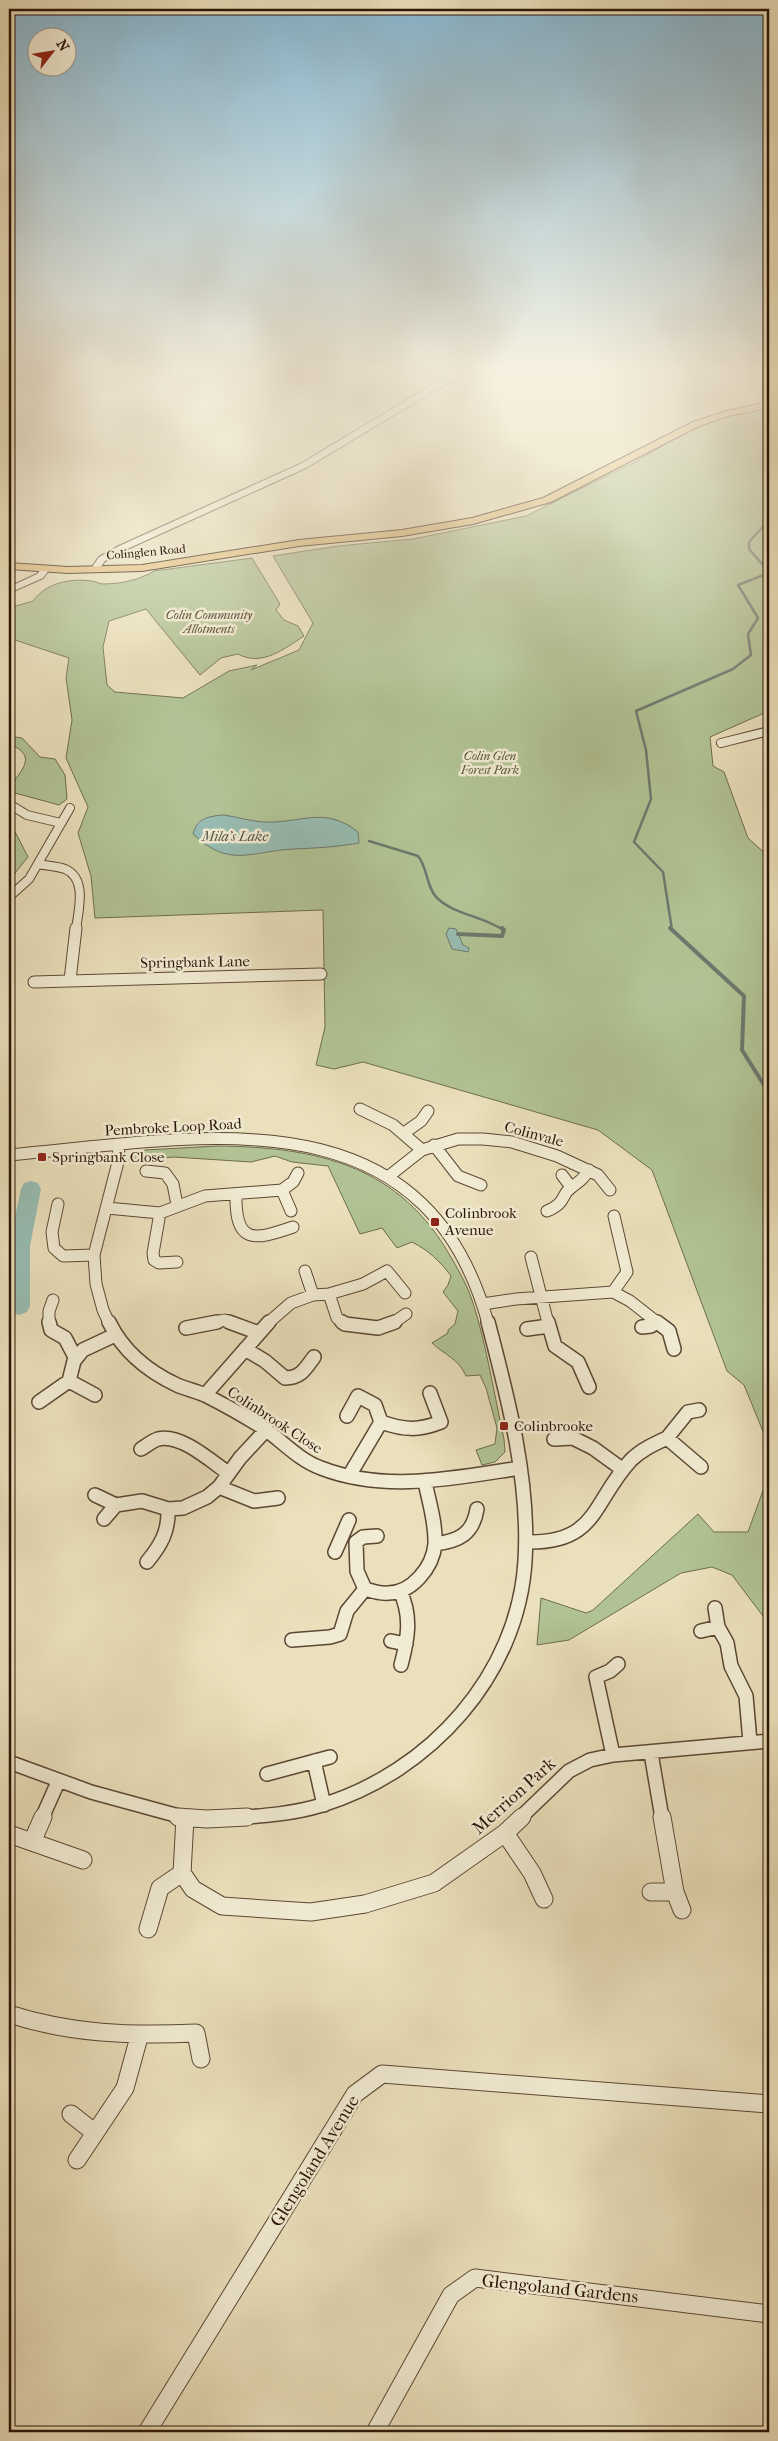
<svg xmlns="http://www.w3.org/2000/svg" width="778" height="2441" font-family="'IM FELL French Canon',serif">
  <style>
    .green { fill: #b1c394; stroke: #6e6c4e }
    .water { fill: #98bdb3; stroke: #6d796e }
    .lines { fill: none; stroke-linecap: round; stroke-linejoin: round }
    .stream-far1 { stroke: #6d796e; stroke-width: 2.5 }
    .stream { stroke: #6d796e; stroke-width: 4 }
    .river { fill: #98bdb3; fill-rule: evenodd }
    .minor-far3-casing { stroke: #5c4734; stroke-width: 10 }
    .minor-far2-casing { stroke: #5c4734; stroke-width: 13 }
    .minor-far1-casing { stroke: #5c4734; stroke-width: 16 }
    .minor-casing { stroke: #5c4734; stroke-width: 19 }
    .tertiary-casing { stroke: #5c4734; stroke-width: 2 }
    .primary-casing { stroke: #2c1407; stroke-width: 2 }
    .minor-far3 { stroke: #f1ebd3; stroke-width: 8 }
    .minor-far2 { stroke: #f1ebd3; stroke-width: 11 }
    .minor-far1 { stroke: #f1ebd3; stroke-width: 13 }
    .minor { stroke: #f1ebd3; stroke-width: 17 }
    .tertiary { fill: #f1ebd3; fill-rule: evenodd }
    .primary { fill: #e5c07e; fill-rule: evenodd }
    .poi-dot { fill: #8f2418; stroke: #f1ebd3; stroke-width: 2 }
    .labels { text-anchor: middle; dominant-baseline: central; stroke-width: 5; stroke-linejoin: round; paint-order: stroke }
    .far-street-label { font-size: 12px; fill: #2c1407; stroke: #f1ebd3 }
    .far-park-label { font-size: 12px; font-style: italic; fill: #5b5138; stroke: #f1ebd3 }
    .far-water-label { font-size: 14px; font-style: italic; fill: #524f43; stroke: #f1ebd3 }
    .street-label { font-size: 15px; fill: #2c1407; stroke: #f1ebd3 }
    .poi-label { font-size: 15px; fill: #2c1407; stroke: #f1ebd3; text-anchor: start }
    .near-street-label { font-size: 18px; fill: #2c1407; stroke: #f1ebd3 }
  </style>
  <rect width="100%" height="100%" fill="#eae0bb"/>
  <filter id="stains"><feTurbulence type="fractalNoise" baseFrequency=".004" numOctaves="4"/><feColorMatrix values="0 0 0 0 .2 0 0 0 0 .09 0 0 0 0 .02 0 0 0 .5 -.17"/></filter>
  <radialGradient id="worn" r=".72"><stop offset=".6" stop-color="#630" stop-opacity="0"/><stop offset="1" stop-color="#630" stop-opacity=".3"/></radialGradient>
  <!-- green -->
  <path class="green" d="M765 369H769V399L764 400 756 393 745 377Z
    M769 407V707L762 714 710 737 713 766 724 772 748 838 769 857V1446L744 1385 727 1371 652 1170 598 1130 363 1062 334 1069 316 1065 325 1027 323 910 95 918 91 876 78 833 88 807 66 758 72 720 66 678 69 658 15 640 9 642V608L33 601C46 583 70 578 91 581 95 581 99 584 103 584 120 584 140 580 154 571L252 558 280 604 276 610 284 620 298 626 304 636C284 649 262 667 238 654L221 658 200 675 146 609 109 621 103 647 107 685 115 692 183 698 229 671 257 665 251 670 299 650 313 623 273 556 338 546 413 539 526 516 637 461 688 430 730 415Z
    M9 736 22 738 40 757 55 759 65 775 67 799 59 805 15 793 10 787C21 770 39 756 9 744Z
    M9 820 28 857 11 878 9 875Z
    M217 1146C317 1147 400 1165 452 1259 460 1273 468 1287 473 1303 487 1347 494 1394 504 1439L505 1452 495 1462 482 1465 476 1450 495 1444 497 1428 486 1388 480 1375 466 1376C458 1358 446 1356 432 1343L448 1333V1330L455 1324 458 1311 443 1292 448 1285 451 1276C439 1260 429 1251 412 1242L397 1248 382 1228 360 1234 328 1166 292 1162 275 1156 251 1162 174 1157 128 1161 131 1154 145 1150Z
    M769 1474V1624L732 1575 712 1567 681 1573 569 1640 537 1645 541 1598 586 1613 593 1610 698 1514 714 1532H748Z"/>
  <!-- water -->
  <path class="water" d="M224 815C237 817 250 821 263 822 300 824 324 805 358 832L359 843C336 847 317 848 294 849 250 851 230 869 193 834 197 818 209 816 224 815Z
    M449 928 456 929 463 945 469 948 468 952 452 949 446 934Z"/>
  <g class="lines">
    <!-- stream-far1 -->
    <path class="stream-far1" d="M769 489 766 494 769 495
      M769 520 749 542V549L769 572
      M369 841 418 856C428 868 426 887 437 898 455 915 483 916 503 930
      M672 930 663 872 634 842 651 799 646 750 636 711 733 669 751 655 748 634 758 618 738 585 769 573"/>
    <!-- stream -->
    <path class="stream" d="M670 928 744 996 742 1050 769 1093
      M458 934 502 936 504 930 502 928"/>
    <!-- river -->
    <path class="river" d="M31 1181 38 1183 41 1189 30 1246V1306L27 1312 19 1315 11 1312 9 1308V1244L21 1189 24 1183Z"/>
    <!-- minor-far3 casing -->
    <g class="minor-far3-casing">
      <path id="minor-far3" d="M721 743 769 731
        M9 804 27 815 61 823
        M38 864C47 866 57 866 65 869 88 879 78 911 76 930
        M9 897 29 879 70 808"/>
    </g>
    <!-- minor-far2 casing -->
    <g class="minor-far2-casing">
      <path id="minor-far2" d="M70 980 76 928
        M34 982 321 974
        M360 1109 393 1125 422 1150
        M404 1133 421 1121 428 1111
        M434 1145 458 1176 481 1185
        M9 1155C194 1139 423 1086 488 1323
        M146 1171 165 1173 173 1184 177 1205
        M562 1175 571 1187
        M389 1176 422 1150 458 1139H483L512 1142 557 1156 598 1175 610 1190
        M282 1190 291 1211
        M236 1194C235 1244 253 1241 293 1227
        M58 1204 52 1232 54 1248 63 1256 94 1255
        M107 1208 160 1213 205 1196 282 1190 293 1182 298 1173
        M547 1211C567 1203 560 1195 572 1187 581 1180 582 1180 589 1170
        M160 1213 153 1253 154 1260 159 1263 177 1262
        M614 1216 627 1272 613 1292 630 1301 658 1323
        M531 1257 548 1323
        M305 1271 313 1295
        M329 1294 337 1318 343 1323
        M483 1304 516 1299 613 1292
        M49 1323V1311L53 1300
        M109 1323 103 1310 96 1284 94 1255 118 1162 119 1145
        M211 1323 225 1320 232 1323
        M268 1323 291 1303 313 1295 329 1294 363 1284 387 1271 405 1293
        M393 1323 406 1314
        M654 1323 656 1321"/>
    </g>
    <!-- minor-far1 casing -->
    <g class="minor-far1-casing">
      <path id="minor-far1" d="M49 1322 51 1330 65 1338 75 1357
        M109 1322C123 1351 147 1371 177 1385 186 1389 196 1391 205 1395 225 1405 246 1417 265 1429 283 1442 299 1460 321 1468 385 1493 454 1478 520 1468
        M229 1322 259 1333
        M342 1322 345 1324 378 1328 395 1322
        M548 1322 555 1346 578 1362 589 1387
        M657 1322 669 1331 674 1349
        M642 1327 651 1326 655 1322
        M186 1328 217 1322
        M527 1329 549 1326
        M245 1349 265 1361 285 1378C301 1378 305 1369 314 1357
        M69 1381 95 1395
        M205 1395 269 1322
        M39 1402 69 1381 74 1361 83 1350 115 1335
        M699 1410 688 1412 667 1438 701 1467
        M347 1416 358 1396 375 1405 381 1422C404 1430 418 1431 441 1422L430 1393
        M554 1439 573 1438 593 1448 622 1469
        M141 1449C146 1446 152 1441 158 1439 180 1433 211 1461 228 1473
        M349 1476 381 1422
        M219 1487 254 1501 278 1498
        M95 1495 116 1505 142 1501 168 1509 183 1508 207 1497 219 1487 240 1458 266 1430
        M104 1519 116 1505
        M377 1536 363 1537 356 1542 357 1571 365 1589C372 1591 380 1594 388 1593 412 1593 433 1567 435 1544 436 1523 429 1502 425 1482
        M526 1542C598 1544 592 1502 631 1460 641 1450 654 1444 667 1438
        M435 1544C459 1541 473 1534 477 1509
        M335 1552 349 1520
        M147 1562C161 1545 169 1531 168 1509
        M400 1591C412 1616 408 1639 401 1665
        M715 1608 718 1627 727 1643 731 1666 746 1696 750 1742
        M701 1631 718 1627
        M292 1640 330 1637 340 1634 347 1611 365 1589
        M391 1641 406 1644
        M651 1753 662 1818
        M613 1755 596 1677 610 1671 618 1664
        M314 1761 324 1805
        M9 1762 91 1792 186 1818
        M267 1774 330 1757
        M42 1818 58 1782
        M232 1818C262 1816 293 1814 322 1805 430 1772 518 1675 525 1561 530 1481 508 1398 488 1322
        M520 1818 569 1771 590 1760 613 1755 769 1741"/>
    </g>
    <!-- minor casing -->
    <g class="minor-casing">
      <path id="minor" d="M178 1817 207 1819 247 1817
        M662 1817 675 1892 682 1910
        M185 1818 182 1873 193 1889 222 1906 311 1912 365 1904 434 1883 505 1833 522 1817
        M505 1833 532 1873 544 1899
        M9 1834 83 1860
        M32 1842 43 1817
        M651 1892H675
        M148 1929 160 1888 182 1873
        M9 2014C71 2034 131 2036 196 2033L201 2059
        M71 2114 95 2133
        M77 2160 125 2088 139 2037
        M147 2432 355 2094 382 2074 769 2104
        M375 2432 451 2295 475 2278 769 2314"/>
    </g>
    <!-- tertiary casing -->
    <g class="tertiary-casing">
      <path id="tertiary" d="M468 369H477L441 387 306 468 125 550 105 561 97 572 90 570 99 557 119 546 300 464 435 383Z
        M43 567 50 569 43 578 9 593V587L37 574Z"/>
    </g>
    <!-- primary casing -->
    <g class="primary-casing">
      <path id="primary" d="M769 402V408L728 416 699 426 551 502 473 524 402 536 299 546 142 571 68 573 9 569V563L68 567 142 565 299 540 402 530 472 518 543 498 693 422 723 412Z"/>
    </g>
    <!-- minor-far3 -->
    <use href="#minor-far3" class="minor-far3"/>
    <!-- minor-far2 -->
    <use href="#minor-far2" class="minor-far2"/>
    <!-- minor-far1 -->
    <use href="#minor-far1" class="minor-far1"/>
    <!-- minor -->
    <use href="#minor" class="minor"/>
    <!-- tertiary -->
    <use href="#tertiary" class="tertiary"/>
    <!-- primary -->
    <use href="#primary" class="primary"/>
  </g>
  <!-- sky -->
  <linearGradient id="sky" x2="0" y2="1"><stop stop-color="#88b8d3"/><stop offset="0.52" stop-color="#f6f1e0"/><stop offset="1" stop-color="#f6f1e0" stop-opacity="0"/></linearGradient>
  <rect width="778" height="710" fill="url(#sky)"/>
  <!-- markers -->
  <g class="poi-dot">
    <rect x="37" y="1152" width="10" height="10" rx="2.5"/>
    <rect x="430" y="1217" width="10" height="10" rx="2.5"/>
    <rect x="499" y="1421" width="10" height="10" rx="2.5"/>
  </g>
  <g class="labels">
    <!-- far-street labels -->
    <g class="far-street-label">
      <text transform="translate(146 552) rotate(-5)">Colinglen Road</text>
    </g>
    <!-- far-park labels -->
    <g class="far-park-label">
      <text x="209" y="615">Colin Community<tspan x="209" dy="14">Allotments</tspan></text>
      <text x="490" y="756">Colin Glen<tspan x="490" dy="14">Forest Park</tspan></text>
    </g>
    <!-- far-water labels -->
    <g class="far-water-label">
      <text x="235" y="836">Mila's Lake</text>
    </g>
    <!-- street labels -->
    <g class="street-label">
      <text transform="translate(195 962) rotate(-1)">Springbank Lane</text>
      <text transform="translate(173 1127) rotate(-3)">Pembroke Loop Road</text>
      <text transform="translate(534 1134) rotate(15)">Colinvale</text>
      <text transform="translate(275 1420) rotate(33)">Colinbrook Close</text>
    </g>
    <!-- poi labels -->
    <g class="poi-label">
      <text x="52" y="1157">Springbank Close</text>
      <text x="445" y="1213">Colinbrook<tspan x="445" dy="17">Avenue</tspan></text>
      <text x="514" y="1426">Colinbrooke</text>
    </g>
    <!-- near-street labels -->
    <g class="near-street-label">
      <text transform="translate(514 1796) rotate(-42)">Merrion Park</text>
      <text transform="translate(315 2161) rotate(-58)">Glengoland Avenue</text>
      <text transform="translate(560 2289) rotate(6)">Glengoland Gardens</text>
    </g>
  </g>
  <!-- margin -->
  <rect width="778" height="2441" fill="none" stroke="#eae0bb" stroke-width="30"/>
  <rect x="10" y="10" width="758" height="2421" fill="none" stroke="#2c1407" stroke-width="2.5"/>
  <rect x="15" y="15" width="748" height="2411" fill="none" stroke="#2c1407"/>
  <!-- north arrow -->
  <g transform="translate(52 52) rotate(59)"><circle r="24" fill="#f1ebd3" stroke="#a29581"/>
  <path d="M0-4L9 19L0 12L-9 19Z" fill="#8f2418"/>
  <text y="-8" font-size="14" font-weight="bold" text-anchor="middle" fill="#2c1407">N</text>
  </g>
  <rect width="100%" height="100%" filter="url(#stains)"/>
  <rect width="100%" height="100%" fill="url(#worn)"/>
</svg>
